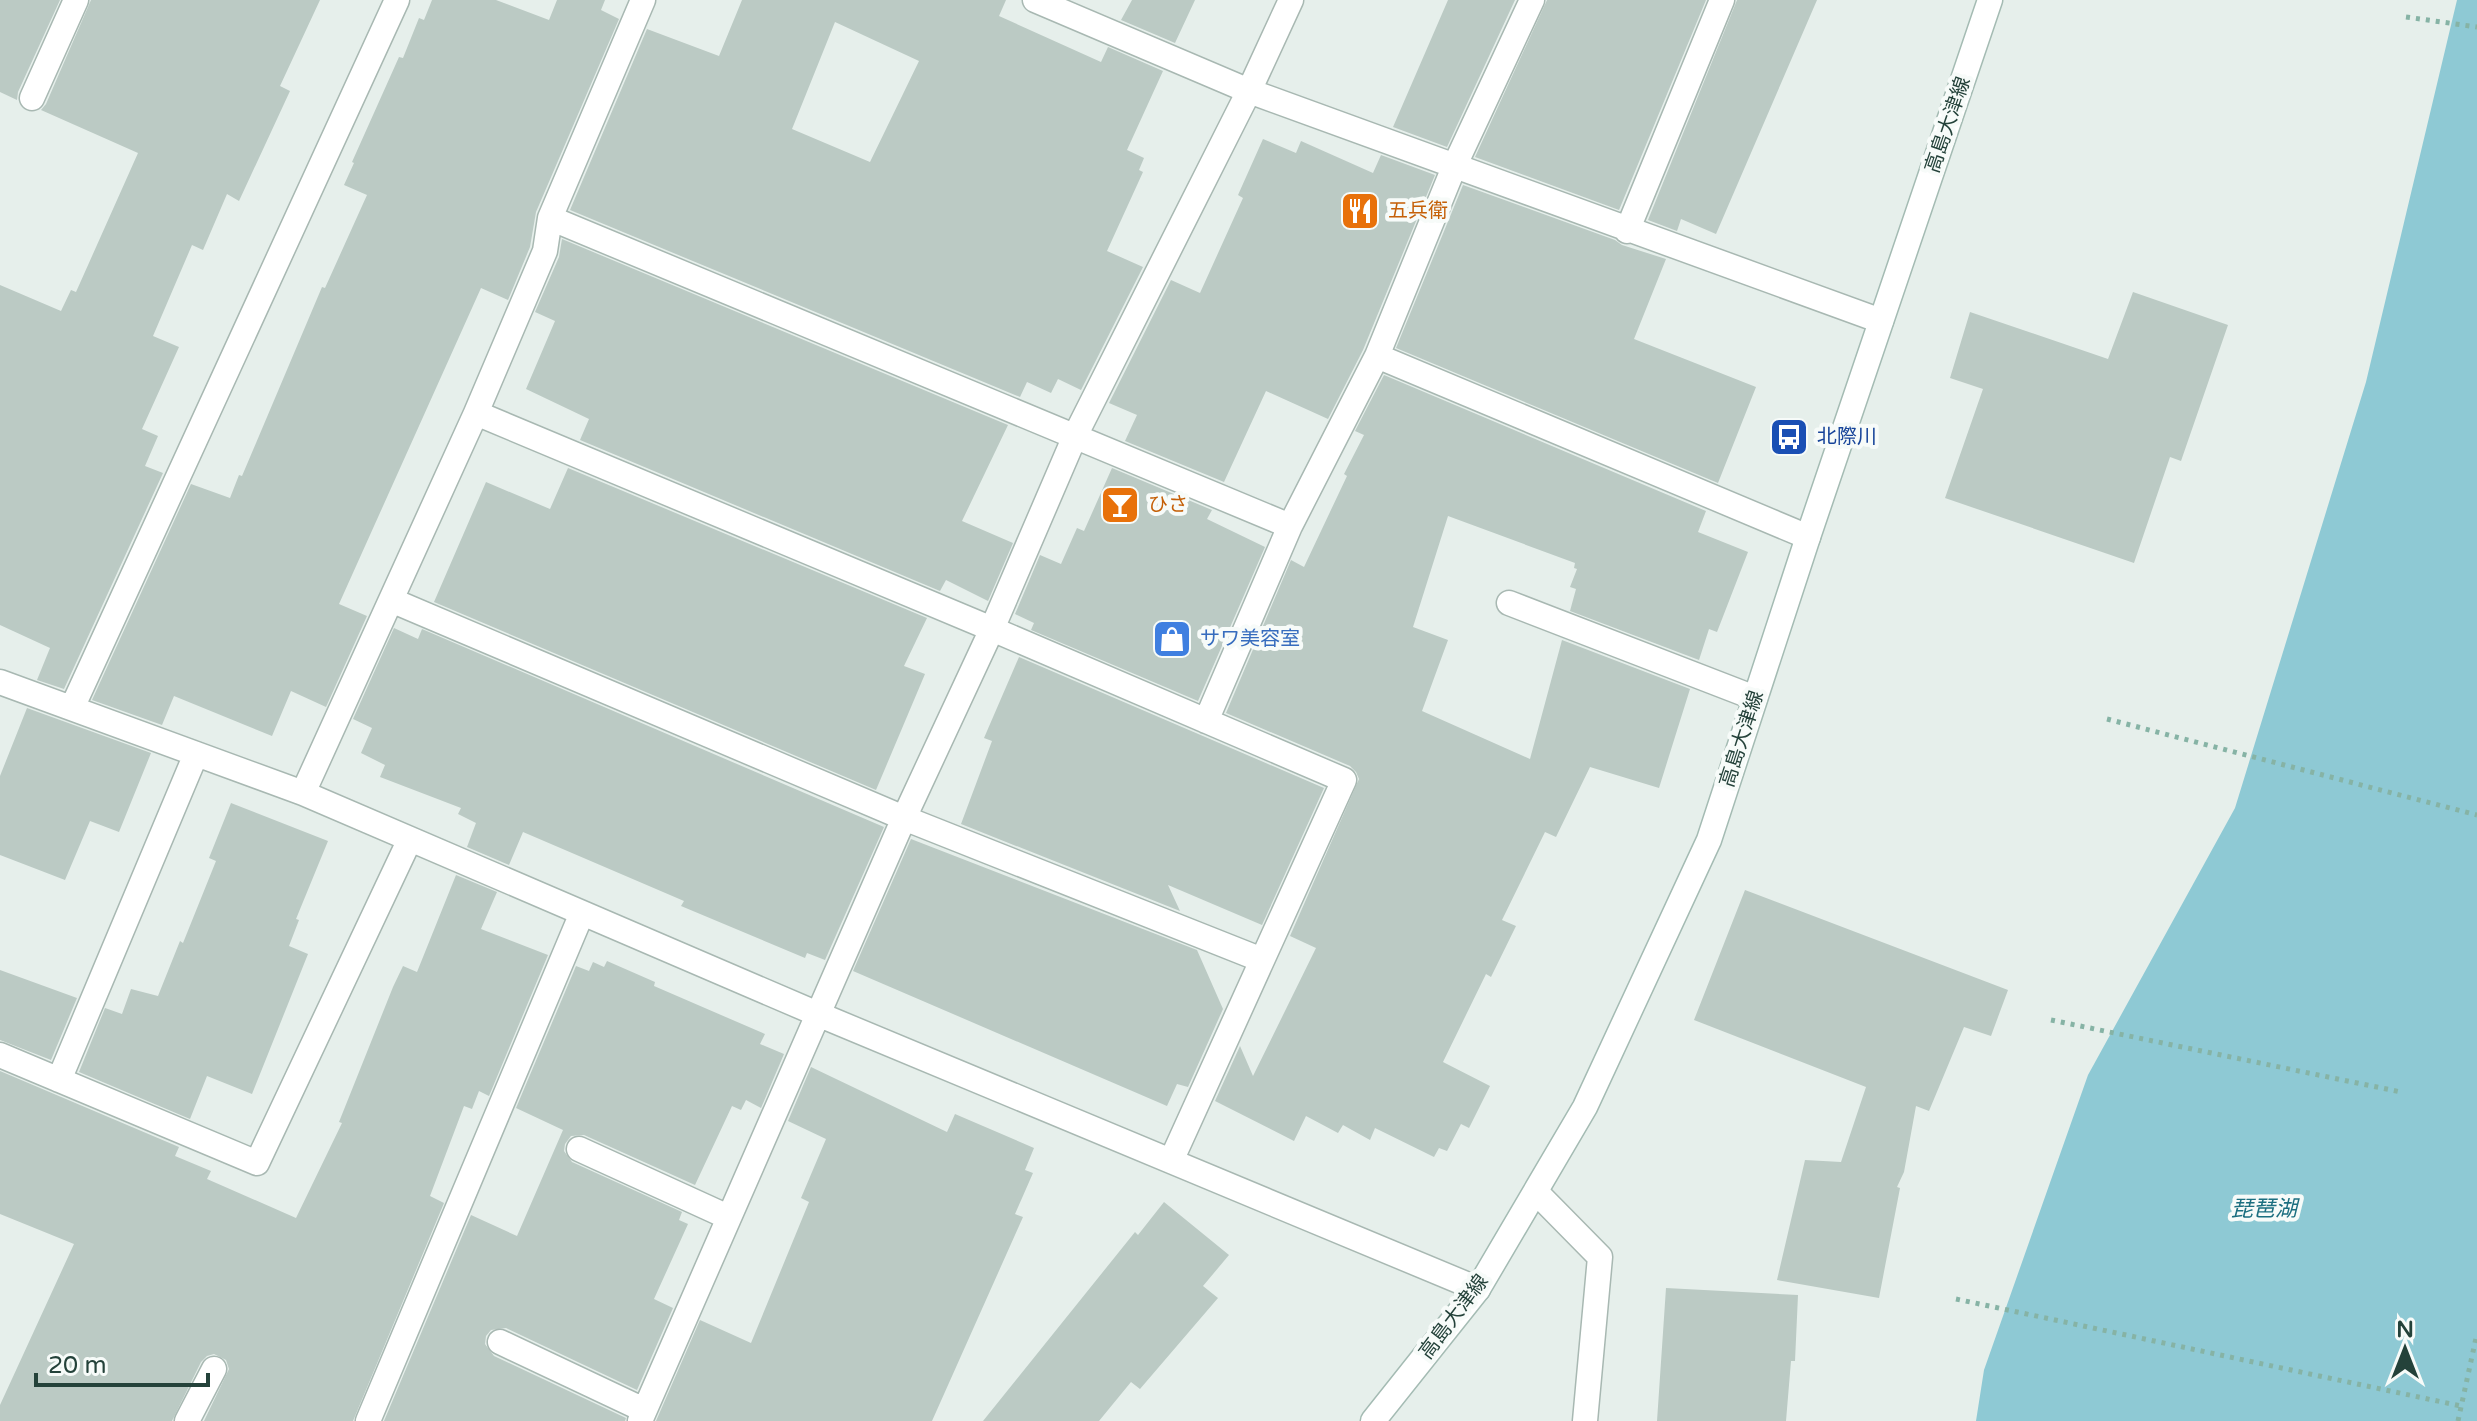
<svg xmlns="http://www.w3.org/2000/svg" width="2477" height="1421" font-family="'Varela Round','Noto Sans JP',sans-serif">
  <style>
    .water { fill: #8ec9d4 }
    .building { fill: #bbcac4; fill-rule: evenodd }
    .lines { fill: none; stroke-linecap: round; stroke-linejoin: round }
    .minor-casing { stroke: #a8b8b2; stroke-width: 27 }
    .secondary-casing { stroke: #a4bbb3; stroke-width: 27 }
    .path { stroke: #86b3a5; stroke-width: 5; stroke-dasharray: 4 6; stroke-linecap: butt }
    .minor { stroke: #fff; stroke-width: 24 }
    .secondary { stroke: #fff; stroke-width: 24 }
    .labels { text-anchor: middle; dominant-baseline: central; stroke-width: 8; stroke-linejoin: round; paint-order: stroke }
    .street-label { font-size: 20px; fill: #24423a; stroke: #f7fbf9 }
    .food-label { font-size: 20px; fill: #c56008; stroke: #f7fbf9; text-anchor: start }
    .transit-label { font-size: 20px; fill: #164399; stroke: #f7fbf9; text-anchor: start }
    .shop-label { font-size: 20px; fill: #366cbe; stroke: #f7fbf9; text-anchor: start }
    .water-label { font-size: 22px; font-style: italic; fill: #1c6f80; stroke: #f7fbf9 }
  </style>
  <rect width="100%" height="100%" fill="#e6efeb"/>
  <!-- water -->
  <path class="water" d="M2457 0H2477V1421H1976L1984 1370 2088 1075 2235 808 2366 382Z"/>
  <!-- building -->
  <path class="building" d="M0 0H60L18 92 17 100 0 92Z
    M91 0H320L280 86 290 91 239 201 227 194 203 250 192 245 153 336 179 347 142 429 158 436 145 466 163 473 64 689 37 680 50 648 0 625V285L61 311 71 290 76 292 138 153 41 110 46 104Z
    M432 0H496L549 20 557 0H605L601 10 619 19 536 212 530 247 508 300 481 288 339 604 367 616 326 707 291 691 272 736 174 696 162 725 92 700 191 484 230 498 239 475 242 476 322 287 325 288 367 195 344 185 354 163 352 162 399 57 403 58 419 18 424 20Z
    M742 0H1006L999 16 1101 62 1108 47 1163 71 1127 150 1144 158 1139 170 1143 172 1107 251 1143 267 1081 390 1058 379 1051 393 1027 382 1020 397 570 210 647 29 719 56ZM835 22 919 61 870 162 792 129Z
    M1132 0H1195L1175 43 1121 20Z
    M1448 0H1515L1447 147 1393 127Z
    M1547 0H1706L1619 210 1475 157Z
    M1737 0H1817L1716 234 1681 219 1677 231 1648 220Z
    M1263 139 1296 153 1301 141 1373 173 1381 155 1435 175 1363 350 1328 419 1266 391 1224 482 1125 441 1137 415 1109 403 1171 280 1200 293 1243 198 1238 195Z
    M1463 185 1615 240 1622 245 1666 259 1634 339 1756 387 1718 483 1396 348Z
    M562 239 1008 425 962 521 1013 543 988 601 946 580 940 591 580 440 589 419 526 389 555 321 535 312 559 257Z
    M2133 292 2228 325 2181 461 2170 457 2134 563 1945 498 1983 389 1950 378 1970 312 2108 359Z
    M1384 375 1706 511 1698 532 1748 552 1717 632 1709 629 1699 660 1570 611 1576 589 1570 587 1577 569 1574 568 1575 563 1448 516 1413 627 1448 640 1422 711 1530 759 1562 640 1690 689 1659 788 1590 767 1556 837 1545 832 1502 920 1516 926 1491 977 1486 974 1443 1062 1490 1086 1469 1128 1461 1124 1447 1151 1439 1148 1434 1157 1375 1128 1370 1140 1343 1125 1338 1133 1306 1116 1294 1141 1215 1101 1240 1046 1253 1076 1316 948 1290 936 1359 779 1356 772 1350 766 1226 713 1291 560 1304 567 1347 476 1344 474 1364 435 1355 431Z
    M568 468 927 618 904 666 925 674 876 790 434 602 486 482 550 509Z
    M1112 468 1212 510 1207 519 1265 547 1198 701 1031 630 1034 623 1015 614 1040 555 1061 564 1077 528 1084 531Z
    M394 628 418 639 422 629 884 827 825 960 807 953 805 958 681 906 684 901 523 832 509 865 467 847 476 823 458 814 461 808 380 777 385 765 361 753 372 728 353 719Z
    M1019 657 1324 788 1262 925 1168 885 1180 911 961 824 992 741 984 738Z
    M27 708 151 753 119 832 90 821 65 880 0 855V776Z
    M231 803 328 841 296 919 299 920 289 946 308 954 252 1094 207 1076 190 1119 79 1072 105 1008 122 1014 131 989 158 996 180 941 183 943 216 861 209 858Z
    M911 839 1197 950 1223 1009 1188 1087 1177 1084 1167 1106 853 971Z
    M456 875 497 892 481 929 548 955 489 1096 479 1091 472 1109 464 1106 430 1196 444 1203 353 1421H204L229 1369 226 1360 214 1354 207 1356 201 1362 172 1421H0V1405L74 1244 0 1214V1071L179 1147 175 1156 211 1171 207 1179 296 1218 342 1123 339 1122 393 987 403 966 417 972Z
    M1745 890 2008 990 1991 1036 1964 1027 1929 1111 1916 1106 1904 1172 1897 1187 1900 1188 1879 1298 1777 1280 1805 1160 1841 1162 1866 1087 1694 1020Z
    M607 961 655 982 654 986 765 1034 760 1044 784 1054 761 1108 746 1100 741 1110 732 1106 695 1185 584 1135 571 1136 565 1144 564 1151 572 1162 682 1212 679 1220 688 1224 654 1299 673 1308 637 1390 506 1328 491 1330 486 1336 485 1344 494 1356 626 1418 625 1421H384L471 1215 517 1236 563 1130 516 1108 576 966 589 971 593 962 604 967Z
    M0 970 77 998 51 1060 0 1040Z
    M811 1067 947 1132 955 1114 1034 1148 1025 1170 1033 1173 1015 1214 1023 1217 932 1421H656L700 1320 751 1343 809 1202 801 1198 826 1139 788 1121Z
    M1164 1202 1229 1255 1203 1286 1218 1298 1140 1389 1131 1382 1099 1421H983L1135 1232 1138 1235Z
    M1666 1288 1798 1295 1795 1361H1791L1786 1421H1657Z"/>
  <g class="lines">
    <!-- minor casing -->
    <g class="minor-casing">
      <path id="minor" d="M1035 0 1249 91 1881 321
        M32 98 76 0
        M550 218 1290 526
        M1627 231 1722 0
        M1377 356 1808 537
        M476 413 992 629 1344 780 1171 1161
        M391 600 904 818 1262 960
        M1509 603 1755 698
        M0 682 303 793 820 1015 1478 1289
        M72 708 397 0
        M1206 721 1290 526 1377 356 1454 167 1532 0
        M303 793 476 413 545 251 550 218 643 0
        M0 1055 257 1163 410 839
        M59 1080 196 754
        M579 1149 728 1217
        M1536 1192 1600 1257 1585 1421
        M500 1342 644 1410
        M187 1421 214 1369
        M368 1421 582 913
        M640 1421 904 818 992 629 1075 436 1249 91 1291 0"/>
    </g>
    <!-- secondary casing -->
    <g class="secondary-casing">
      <path id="secondary" d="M1373 1421 1478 1289 1585 1107 1709 840 1808 537 1990 0"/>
    </g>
    <!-- path -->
    <path class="path" d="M2406 17 2477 27
      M2107 719 2477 815
      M2051 1020 2401 1092
      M1956 1299 2461 1406
      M2458 1421 2476 1338"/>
    <!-- minor -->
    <use href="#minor" class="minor"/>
    <!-- secondary -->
    <use href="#secondary" class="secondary"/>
  </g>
  <!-- icons -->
  <defs>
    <g id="restaurant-square" transform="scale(2)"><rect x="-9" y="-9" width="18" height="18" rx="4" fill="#e8710a" stroke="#f7fbf9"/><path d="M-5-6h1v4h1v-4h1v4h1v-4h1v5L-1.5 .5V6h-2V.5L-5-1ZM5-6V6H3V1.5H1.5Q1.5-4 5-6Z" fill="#fff"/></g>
    <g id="bus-square" transform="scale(2)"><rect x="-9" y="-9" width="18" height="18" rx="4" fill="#1a4fb4" stroke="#f7fbf9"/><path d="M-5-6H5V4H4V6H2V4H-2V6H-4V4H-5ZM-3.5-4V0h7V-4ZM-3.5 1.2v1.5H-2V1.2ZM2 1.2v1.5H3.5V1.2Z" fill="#fff"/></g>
    <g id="bar-square" transform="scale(2)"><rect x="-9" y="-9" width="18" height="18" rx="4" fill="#e8710a" stroke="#f7fbf9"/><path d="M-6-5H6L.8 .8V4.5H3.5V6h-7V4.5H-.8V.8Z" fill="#fff"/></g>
    <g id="shop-square" transform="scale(2)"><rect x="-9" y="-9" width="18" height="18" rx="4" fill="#3f7fe0" stroke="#f7fbf9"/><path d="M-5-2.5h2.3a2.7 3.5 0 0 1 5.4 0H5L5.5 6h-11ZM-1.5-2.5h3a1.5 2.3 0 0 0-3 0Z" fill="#fff"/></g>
  </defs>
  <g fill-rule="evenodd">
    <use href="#restaurant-square" x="1360" y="211"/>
    <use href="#bus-square" x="1789" y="437"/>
    <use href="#bar-square" x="1120" y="505"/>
    <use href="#shop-square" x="1172" y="639"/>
  </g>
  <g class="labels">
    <!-- street labels -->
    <g class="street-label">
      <text transform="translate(1948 125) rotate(-71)">高島大津線</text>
      <text transform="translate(1742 739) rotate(-72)">高島大津線</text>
      <text transform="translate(1454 1317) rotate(-53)">高島大津線</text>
    </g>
    <!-- food labels -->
    <g class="food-label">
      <text x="1388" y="211">五兵衛</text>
      <text x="1148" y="505">ひさ</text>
    </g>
    <!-- transit labels -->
    <g class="transit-label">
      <text x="1817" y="437">北際川</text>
    </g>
    <!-- shop labels -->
    <g class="shop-label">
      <text x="1200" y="639">サワ美容室</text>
    </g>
    <!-- water labels -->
    <g class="water-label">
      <text x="2264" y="1209">琵琶湖</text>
    </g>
  </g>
  <!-- north arrow -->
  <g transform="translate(2405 1349)" stroke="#f7fbf9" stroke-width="6" paint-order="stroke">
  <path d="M0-6L14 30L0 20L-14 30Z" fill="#24423a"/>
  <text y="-12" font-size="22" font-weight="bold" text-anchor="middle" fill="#24423a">N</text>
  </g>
  <!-- scale -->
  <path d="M36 1373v12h172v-12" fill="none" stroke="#24423a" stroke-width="4"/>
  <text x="48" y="1373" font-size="24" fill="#24423a" stroke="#f7fbf9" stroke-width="6" paint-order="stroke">20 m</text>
</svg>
